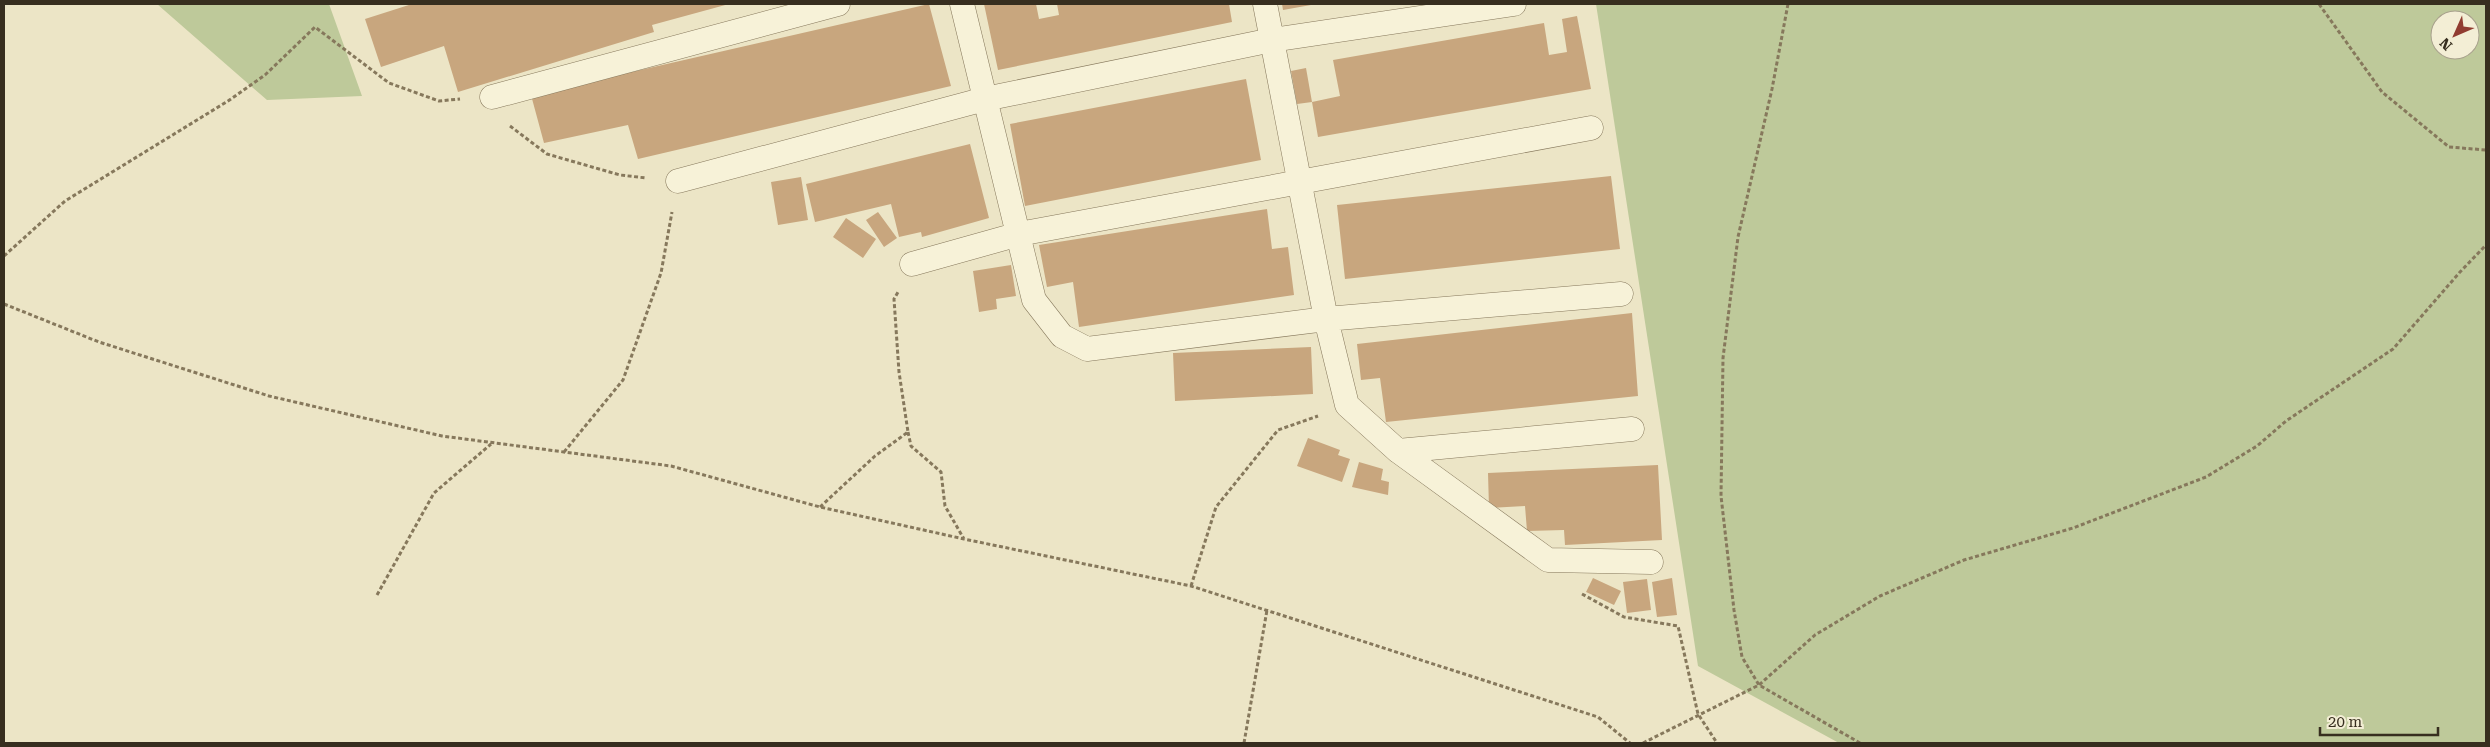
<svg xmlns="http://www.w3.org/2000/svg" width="2490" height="747" font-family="'Roboto Serif',serif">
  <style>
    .green { fill: #bec99a; fill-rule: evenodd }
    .building { fill: #c8a67e }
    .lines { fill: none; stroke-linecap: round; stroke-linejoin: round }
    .service-casing { stroke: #86785c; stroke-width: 25 }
    .path { stroke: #86785c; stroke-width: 3; stroke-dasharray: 4 2.5; stroke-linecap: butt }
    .service { stroke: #f7f2d8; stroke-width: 24 }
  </style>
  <rect width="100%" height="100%" fill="#ece5c6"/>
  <!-- green -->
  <path class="green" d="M157 4H329L362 96 267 100Z
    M1596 4H2486V743H1839L1698 666ZM2440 20H2470V50H2440Z"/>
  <!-- building -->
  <path class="building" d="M412 4H729L652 25 654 32 458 92 444 46 381 67 365 19Z
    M929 4 951 86 638 159 628 125 544 143 531 95Z
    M984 4H1036L1039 19 1059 15 1057 4H1229L1232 22 998 70Z
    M1282 4H1311V5L1283 10Z
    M1577 16 1591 89 1318 137 1312 102 1297 104 1291 71 1306 68 1312 102 1340 96 1333 60 1544 23 1549 55 1567 52 1562 19Z
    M1246 79 1261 160 1025 206 1010 124Z
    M970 144 989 218 922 237 921 232 899 237 891 204 815 222 806 184Z
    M1611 176 1620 249 1345 279 1337 205Z
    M801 177 808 220 778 225 771 182Z
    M1267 209 1272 249 1288 247 1294 295 1079 327 1073 282 1047 287 1039 245Z
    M878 212 897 238 884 247 866 220Z
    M846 218 876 239 863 258 833 237Z
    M1011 265 1016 296 996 299 997 309 979 312 973 271Z
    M1632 313 1638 396 1386 422 1380 378 1361 380 1357 344Z
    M1311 347 1313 394 1175 401 1173 353Z
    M1308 438 1340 450 1338 455 1350 459 1342 482 1297 466Z
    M1359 462 1383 469 1381 480 1389 482 1388 495 1352 487Z
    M1658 465 1662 540 1565 545 1564 530 1527 531 1525 506 1489 508 1488 473Z
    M1593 578 1621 591 1614 605 1586 592Z
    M1672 578 1677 615 1657 617 1652 582Z
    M1647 579 1651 610 1627 613 1623 582Z"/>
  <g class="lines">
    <!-- service casing -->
    <g class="service-casing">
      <path id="service" d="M962 4 1034 300 1062 336 1087 349 1326 319 1621 294
        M1265 4 1326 319 1347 405 1398 451 1632 429
        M492 97 838 4
        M678 181 985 99 1272 40 1514 4
        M912 264 1019 234 1591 128
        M1398 451 1548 560 1651 562"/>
    </g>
    <!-- path -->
    <path class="path" d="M1788 4 1772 89 1738 237 1723 358 1721 496 1734 610 1742 657 1759 685 1860 743
      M2319 4 2382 92 2449 147 2486 150
      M510 126 547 154 620 175 646 178
      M4 256 65 201 228 101 265 75 315 27 389 83 439 101 460 99
      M4 304 99 342 269 396 442 436 671 466 820 507 964 539 1191 586 1598 717 1630 743
      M908 432 911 446 941 472 945 506 964 539
      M564 452 623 380 661 273 672 212
      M820 507 875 456 908 432 899 372 894 299 898 292
      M1191 586 1216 507 1278 430 1318 416
      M1582 594 1624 617 1678 626 1698 714 1717 743
      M377 595 434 493 491 444
      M1244 743 1267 610
      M1643 743 1759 685 1815 635 1880 596 1964 560 2073 528 2206 477 2257 446 2286 421 2393 349 2460 272 2486 245"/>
    <!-- service -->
    <use href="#service" class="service"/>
  </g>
  <!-- border -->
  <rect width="2490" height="747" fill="none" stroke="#372e1f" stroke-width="10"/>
  <!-- north arrow -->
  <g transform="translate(2455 35) rotate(225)"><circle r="24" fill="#f3eed5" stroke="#a8a18c"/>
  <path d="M0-4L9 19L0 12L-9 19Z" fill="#913c30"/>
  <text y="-8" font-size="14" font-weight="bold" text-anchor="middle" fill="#372e1f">N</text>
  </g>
  <!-- scale -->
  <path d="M2320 727v8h118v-8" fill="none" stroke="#372e1f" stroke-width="2.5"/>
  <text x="2328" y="727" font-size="15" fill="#372e1f" stroke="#f3eed5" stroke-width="4" paint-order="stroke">20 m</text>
</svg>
